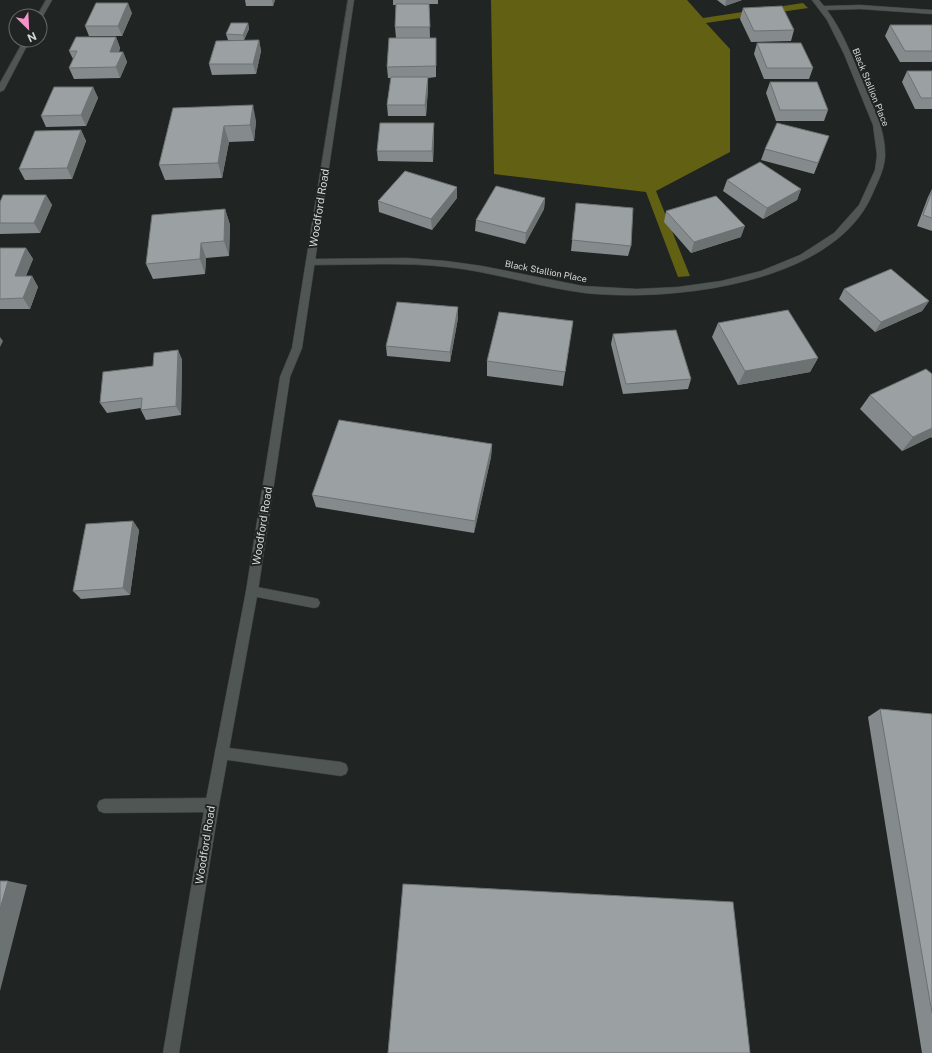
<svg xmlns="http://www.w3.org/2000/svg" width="932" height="1053" font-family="'Public Sans',sans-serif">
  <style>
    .forest { fill: #626012 }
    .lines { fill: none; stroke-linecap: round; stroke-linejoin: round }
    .service-casing { stroke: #3e4241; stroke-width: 1 }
    .minor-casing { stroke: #3e4241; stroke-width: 1 }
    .tertiary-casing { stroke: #3e4241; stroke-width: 1 }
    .service { fill: #505654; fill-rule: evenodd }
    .minor { fill: #505654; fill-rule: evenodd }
    .tertiary { fill: #505654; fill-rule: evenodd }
    .wall { fill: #858a8c }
    .shaded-wall { fill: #6c7172 }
    .building { fill: #9ba1a3; stroke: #6c7172 }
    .labels { text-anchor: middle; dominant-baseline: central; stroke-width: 4; stroke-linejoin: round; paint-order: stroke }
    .far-street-label { font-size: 9px; fill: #d4d7d6; stroke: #202523 }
    .street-label { font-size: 11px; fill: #d4d7d6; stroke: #202523 }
  </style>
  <rect width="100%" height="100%" fill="#202523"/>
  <!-- forest -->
  <path class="forest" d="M491 0H687L703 18 803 3 808 8 706 23 730 49V152L656 191 690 276 678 277 646 192 494 174Z"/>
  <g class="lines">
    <!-- service casing -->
    <g class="service-casing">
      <path id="service" d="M252 586 314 598 318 599 320 603 318 607 314 608 252 596 248 595 246 591 248 587Z
        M221 747 341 762 346 764 348 769 346 774 341 776 221 759 216 758 215 753 216 748Z
        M212 798 217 800 219 805 217 810 212 812 104 813 99 811 97 806 99 801 104 799Z"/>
    </g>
    <!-- minor casing -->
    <g class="minor-casing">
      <path id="minor" d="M46 0H52L43 16 40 18V16H37Z
        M812 0H819L824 6 860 5 932 10V14L860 9 827 10C844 33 853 59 864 85 874 109 886 131 885 157 884 171 877 183 872 195 833 285 670 302 585 293 538 287 494 272 447 267 402 262 356 265 311 265L307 262 311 259 407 258 446 261 482 266 583 286 637 289 678 287 721 281 761 271 800 255 834 233 859 205 875 170 877 155 873 125 844 54 827 20Z
        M24 40H30L4 90 0 92V83Z"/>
    </g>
    <!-- tertiary casing -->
    <g class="tertiary-casing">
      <path id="tertiary" d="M348 0H354L302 348 290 377 258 591 219 805 179 1053H163L205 805 246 591 280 377 292 348Z"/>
    </g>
    <!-- service -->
    <use href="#service" class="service"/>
    <!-- minor -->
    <use href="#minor" class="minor"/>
    <!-- tertiary -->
    <use href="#tertiary" class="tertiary"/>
  </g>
  <!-- wall -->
  <path class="wall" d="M245 0H275L273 6H246Z
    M393 0H438V4H429L430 38H436V77L428 78V88L426 116H388L387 105 391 78H388L387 67 396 38 395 27 396 5H393Z
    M717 0H742L725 6Z
    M743 8 794 30 791 41 751 42 740 19Z
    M132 13 122 36H89L85 26Z
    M248 23 249 29 244 40H228L226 34Z
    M890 25H932V62H900L885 36Z
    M116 37 120 48 119 52H123L127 62 120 78 74 79 69 68 73 59 69 51Z
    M259 40 261 51 256 74 212 75 209 64Z
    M757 43 813 68 809 79H764L754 54Z
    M907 71H932V109H915L902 82Z
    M770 82 828 110 824 121H776L766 93Z
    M93 87 98 98 86 126 46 127 41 116Z
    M173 108 256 121 254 141 229 142 222 178 165 180 159 165Z
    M81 130 86 141 72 179 25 180 19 169Z
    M434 134 433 162 378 161 377 151Z
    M829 136 814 174 761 160 765 149Z
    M727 180 801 189 797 200 763 219 723 191Z
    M457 187V198L432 230 379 212 378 201Z
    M932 189V231L917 226 928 197Z
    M46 195 52 205 40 233 0 234V202Z
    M545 198 544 209 525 244 475 231 476 220Z
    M576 203 631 246 628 256 571 251Z
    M225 209 230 225 229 256 206 258 205 274 153 279 146 264Z
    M666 211 741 237 691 253 664 222Z
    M0 248H26L33 259 26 276H32L38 287 30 309H0Z
    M844 289 929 301 922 311 875 332 839 299Z
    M458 307V318L450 362 387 356 386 346Z
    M573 321 563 386 487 376V361Z
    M718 323 818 358 810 372 738 385 712 337Z
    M613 334 691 379 688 389 623 394 611 344Z
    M178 350 182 360 181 415 146 420 141 410V408L107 413 100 403 153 366Z
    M932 374V438L931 437 902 451 860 409 870 395Z
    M492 444 491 457 474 533 316 507 312 495Z
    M133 521 139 530 130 595 81 599 73 591Z
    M880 709 932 714V1053H922L868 717Z"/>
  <!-- shaded-wall -->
  <path class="shaded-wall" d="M272 0H275L273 6Z
    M726 0H742L725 6Z
    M128 3 132 13 122 36 118 26Z
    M248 23 249 29 244 40 243 35Z
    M116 37 120 48 114 63 110 52Z
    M259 40 261 51 256 74 253 64Z
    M123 52 127 62 120 78 116 67Z
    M428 77V88L426 116 425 105Z
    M93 87 98 98 86 126 81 115Z
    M253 105 256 121 254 141 250 125Z
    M434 123V134L433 162 432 151Z
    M224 126 229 142 222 178 218 163Z
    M81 130 86 141 72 179 67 168Z
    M457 187V198L432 230 431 219Z
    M801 189 797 200 763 219 767 208Z
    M46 195 52 205 40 233 34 223Z
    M545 198 544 209 525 244 526 233Z
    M225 209 230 225 229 256 224 241Z
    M745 226 741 237 691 253 694 242Z
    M201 243 206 258 205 274 200 259Z
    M26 248 33 259 21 287 15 276Z
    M32 276 38 287 30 309 23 298Z
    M929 301 922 311 875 332 881 322Z
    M458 307V318L450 362V352Z
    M0 337 3 341 0 347Z
    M178 350 182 360 181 415 176 406Z
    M818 358 810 372 738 385 745 371Z
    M932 428V436L931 437 902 451 913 437Z
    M492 444 491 457 474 533 475 521Z
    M133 521 139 530 130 595 123 588Z
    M8 881 27 885 0 991V909Z"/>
  <!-- building -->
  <path class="building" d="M96 3H128L118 26H85Z
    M396 4H429L430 27H395Z
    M782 6 794 30 754 31 743 8Z
    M231 23H248L243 35 226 34Z
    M890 25H932V51H905Z
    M76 37H116L110 52H123L116 67 69 68 77 51H69Z
    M389 38H436V66L387 67Z
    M259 40 253 64H209L216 41Z
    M757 43H801L813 68H767Z
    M907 71H932V98H921Z
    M391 77H428L425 105H387Z
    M770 82H817L828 110H780Z
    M54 87H93L81 115 41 116Z
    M253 105 250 125 224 126 218 163 159 165 173 108Z
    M380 123H434L432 151H377Z
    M777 123 829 136 818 163 765 149Z
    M81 130 67 168 19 169 35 131Z
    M760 162 801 189 767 208 727 180Z
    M405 171 457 187 431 219 378 201Z
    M496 186 545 198 526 233 476 220Z
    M932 191V218L923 215Z
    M3 195H46L34 223H0V202Z
    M716 196 745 226 694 242 666 211Z
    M576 203 633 208 631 246 572 240Z
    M225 209 224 241 201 243 200 259 146 264 152 215Z
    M0 248H26L15 276H32L23 298 0 299Z
    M891 269 929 301 881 322 844 289Z
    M397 302 458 307 450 352 386 346Z
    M788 310 818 358 745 371 718 323Z
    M499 312 573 321 565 372 487 361Z
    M676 330 691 379 626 384 613 334Z
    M178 350 176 406 141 410 142 398 100 403 103 372 153 366 154 353Z
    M926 369 932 374V428L913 437 870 395Z
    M339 420 492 444 475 521 312 495Z
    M133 521 123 588 73 591 86 524Z
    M880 709 932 714V1013Z
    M0 881H8L0 909Z
    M403 884 733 902 750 1053H388Z"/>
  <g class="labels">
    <!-- far-street labels -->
    <g class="far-street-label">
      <text transform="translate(871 87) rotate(68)">Black Stallion Place</text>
      <text transform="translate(546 271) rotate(11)">Black Stallion Place</text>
    </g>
    <!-- street labels -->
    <g class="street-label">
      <text transform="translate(319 208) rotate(-81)">Woodford Road</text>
      <text transform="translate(262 526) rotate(-81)">Woodford Road</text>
      <text transform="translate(205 845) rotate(-81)">Woodford Road</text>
    </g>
  </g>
  <!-- north arrow -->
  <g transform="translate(28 28) rotate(156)"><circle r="19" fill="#202523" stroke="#686c6b"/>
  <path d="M0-3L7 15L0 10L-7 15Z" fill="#f890ca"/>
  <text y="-6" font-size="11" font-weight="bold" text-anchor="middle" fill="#d4d7d6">N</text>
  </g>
</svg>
